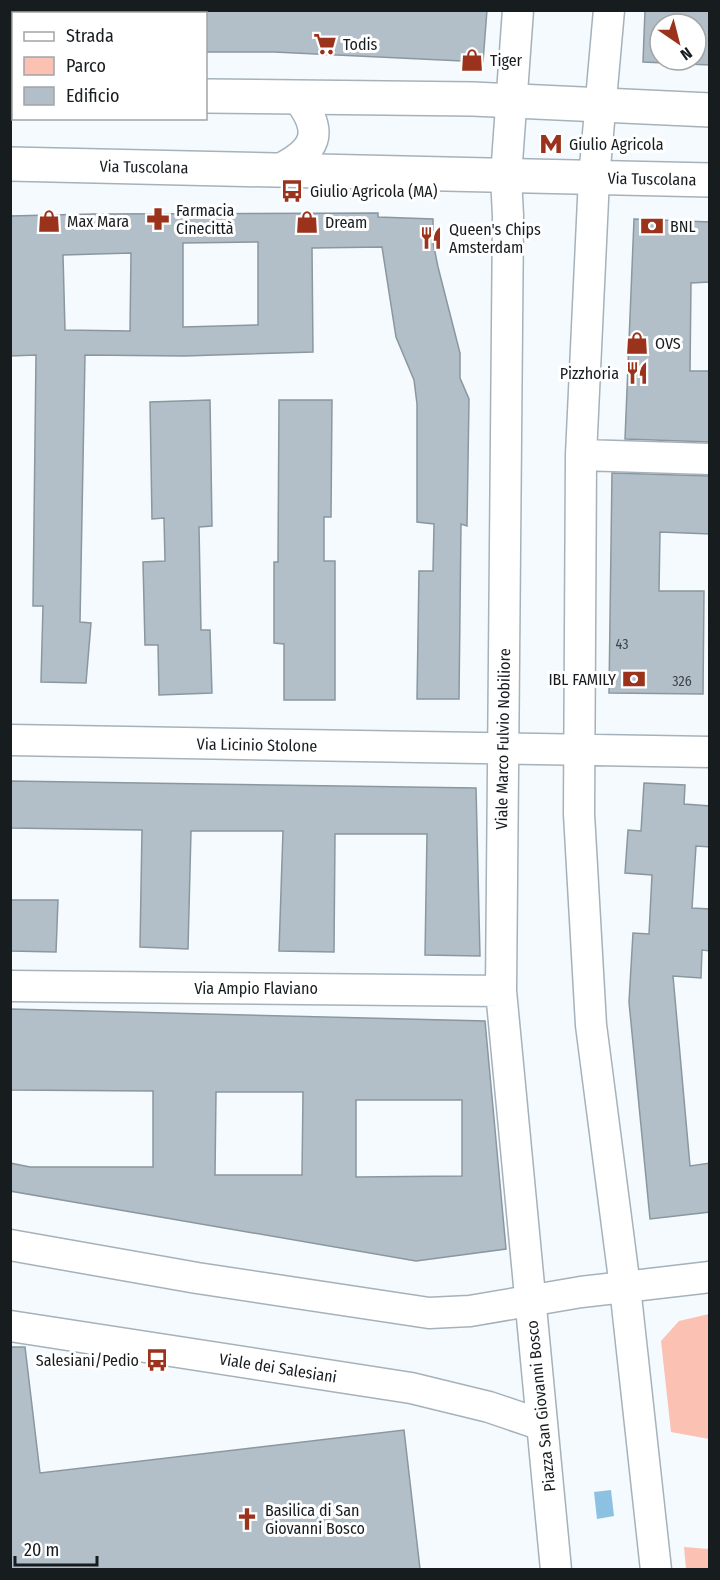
<svg xmlns="http://www.w3.org/2000/svg" width="720" height="1580" font-family="'Fira Sans Condensed',sans-serif">
  <style>
    .green { fill: #fbc1b3 }
    .water { fill: #8dc1e2 }
    .building { fill: #b2bfc8; stroke: #8a979f; stroke-width: 1.5; fill-rule: evenodd }
    .lines { fill: none; stroke-linecap: round; stroke-linejoin: round }
    .street-casing { stroke: #a5b2bb; stroke-width: 33 }
    .primary-casing { stroke: #a5b2bb; stroke-width: 36 }
    .street { stroke: #fff; stroke-width: 30 }
    .primary { stroke: #fff; stroke-width: 33 }
    .labels { text-anchor: middle; dominant-baseline: central; stroke-width: 6; stroke-linejoin: round; paint-order: stroke }
    .number-label { font-size: 14px; fill: #3e4549 }
    .poi-label { font-size: 16px; fill: #171c1f; stroke: #fff; text-anchor: start }
    .street-label { font-size: 16px; fill: #171c1f; stroke: #fff }
  </style>
  <rect width="100%" height="100%" fill="#f4fafd"/>
  <!-- green -->
  <path class="green" d="M709 1314H710L709 1439 671 1432 661 1341 679 1321Z
    M684 1547 709 1549V1569H686Z"/>
  <!-- water -->
  <path class="water" d="M611 1490 614 1516 597 1519 594 1492Z"/>
  <!-- building -->
  <path class="building" d="M206 10H487L483 62 274 52H206Z
    M645 10H710V65L643 62ZM660 24H696V60H660Z
    M378 213V217L433 219V242L438 267 460 353V378L469 399 467 526 461 524 459 699H417L419 571H433L434 524 417 522V404L414 380 396 337 382 247 312 248 313 352 184 356 85 355 80 622 91 623 86 683 41 682 43 606H33L36 355 10 356V216L94 214ZM258 242V325L183 327V243ZM131 253 130 331 65 330 63 255Z
    M634 219 710 222V282L691 283 690 371H710V442L625 439Z
    M210 400 212 526 199 527 201 630H210L212 693 159 695 158 645H145L143 562 165 561 164 518 152 519 150 402Z
    M279 400H332L331 517H324V561H335V700H284V644L274 643V562H278Z
    M612 473 710 476V534L660 532 659 591H704L703 694 609 693Z
    M10 781 476 788 480 956 425 955 427 834H335L334 952 279 951 283 831H191L188 949 140 947 142 830 10 828Z
    M644 783 685 785 684 804 710 806V847L696 846 692 908 710 909V951L702 950 701 978 673 976 690 1166 710 1163V1212L650 1219 629 1002 633 933 649 934 652 875 625 873 628 830 641 831Z
    M10 900H58L56 952 10 951Z
    M10 1009 485 1021 506 1249 416 1261 10 1191V1163L30 1167H153V1091L10 1090ZM216 1092H303L302 1175H215ZM356 1100H462V1176L356 1177Z
    M10 1347H25L40 1473 404 1430 420 1569H10Z"/>
  <g class="lines">
    <!-- street casing -->
    <g class="street-casing">
      <path id="street" d="M518 10 506 176 508 216 501 991 556 1570
        M609 10 594 178 581 455 579 814 591 1025 625 1287 656 1570
        M278 170C316 151 325 133 298 98
        M581 455 710 459
        M10 740 710 752
        M10 986 501 991
        M10 1245 197 1278 429 1313 470 1311 581 1292 710 1277
        M10 1326 411 1388 489 1407 542 1425"/>
    </g>
    <!-- primary casing -->
    <g class="primary-casing">
      <path id="primary" d="M10 93H14
        M206 96 473 99 710 110
        M10 164 710 180"/>
    </g>
    <!-- street -->
    <use href="#street" class="street"/>
    <!-- primary -->
    <use href="#primary" class="primary"/>
  </g>
  <!-- icons -->
  <defs>
    <g id="supermarket-bare" transform="scale(1.8)"><path d="M-6-5.5h2.5l.6 2H6L4.5 2H-2.5L-4.4-4H-6ZM-1.5 3.2a1.3 1.3 0 1 0 .1 0ZM3 3.2a1.3 1.3 0 1 0 .1 0Z" fill="#9a321c" stroke="#fff" stroke-width="2.5" paint-order="stroke"/></g>
    <g id="shop-bare" transform="scale(1.8)"><path d="M-5-2.5h2.3a2.7 3.5 0 0 1 5.4 0H5L5.5 6h-11ZM-1.5-2.5h3a1.5 2.3 0 0 0-3 0Z" fill="#9a321c" stroke="#fff" stroke-width="2.5" paint-order="stroke"/></g>
    <g id="metro-bare" transform="scale(1.8)"><path d="M-5.5 5V-5H-3L0 0L3-5H5.5V5H3V-.5L0 4L-3-.5V5Z" fill="#9a321c" stroke="#fff" stroke-width="2.5" paint-order="stroke"/></g>
    <g id="bus-bare" transform="scale(1.8)"><path d="M-5-6H5V4H4V6H2V4H-2V6H-4V4H-5ZM-3.5-4V0h7V-4ZM-3.5 1.2v1.5H-2V1.2ZM2 1.2v1.5H3.5V1.2Z" fill="#9a321c" stroke="#fff" stroke-width="2.5" paint-order="stroke"/></g>
    <g id="pharmacy-bare" transform="scale(1.8)"><path d="M-2-6h4v4h4v4h-4v4h-4v-4h-4v-4h4Z" fill="#9a321c" stroke="#fff" stroke-width="2.5" paint-order="stroke"/></g>
    <g id="bank-bare" transform="scale(1.8)"><path d="M-6-4H6V4H-6ZM0-2.3a2.3 2.3 0 1 0 0 4.6a2.3 2.3 0 1 0 0-4.6Z" fill="#9a321c" stroke="#fff" stroke-width="2.5" paint-order="stroke"/></g>
    <g id="restaurant-bare" transform="scale(1.8)"><path d="M-5-6h1v4h1v-4h1v4h1v-4h1v5L-1.5 .5V6h-2V.5L-5-1ZM5-6V6H3V1.5H1.5Q1.5-4 5-6Z" fill="#9a321c" stroke="#fff" stroke-width="2.5" paint-order="stroke"/></g>
    <g id="church-bare" transform="scale(1.8)"><path d="M-1.2-6h2.4v3.5h3.3v2.4h-3.3V6h-2.4V-.1h-3.3v-2.4h3.3Z" fill="#9a321c" stroke="#fff" stroke-width="2.5" paint-order="stroke"/></g>
  </defs>
  <g fill-rule="evenodd">
    <use href="#supermarket-bare" x="325" y="44"/>
    <use href="#shop-bare" x="472" y="60"/>
    <use href="#metro-bare" x="551" y="144"/>
    <use href="#bus-bare" x="292" y="191"/>
    <use href="#pharmacy-bare" x="158" y="219"/>
    <use href="#shop-bare" x="49" y="221"/>
    <use href="#shop-bare" x="307" y="222"/>
    <use href="#bank-bare" x="652" y="226"/>
    <use href="#restaurant-bare" x="431" y="238"/>
    <use href="#shop-bare" x="637" y="343"/>
    <use href="#restaurant-bare" x="637" y="373"/>
    <use href="#bank-bare" x="634" y="679"/>
    <use href="#bus-bare" x="157" y="1360"/>
    <use href="#church-bare" x="247" y="1519"/>
  </g>
  <g class="labels">
    <!-- number labels -->
    <g class="number-label">
      <text x="622" y="644">43</text>
      <text x="682" y="681">326</text>
    </g>
    <!-- poi labels -->
    <g class="poi-label">
      <text x="343" y="44">Todis</text>
      <text x="490" y="60">Tiger</text>
      <text x="569" y="144">Giulio Agricola</text>
      <text x="310" y="191">Giulio Agricola (MA)</text>
      <text x="176" y="210">Farmacia<tspan x="176" dy="18">Cinecittà</tspan></text>
      <text x="67" y="221">Max Mara</text>
      <text x="325" y="222">Dream</text>
      <text x="670" y="226">BNL</text>
      <text x="449" y="229">Queen's Chips<tspan x="449" dy="18">Amsterdam</tspan></text>
      <text x="655" y="343">OVS</text>
      <text x="619" y="373" text-anchor="end">Pizzhoria</text>
      <text x="616" y="679" text-anchor="end">IBL FAMILY</text>
      <text x="139" y="1360" text-anchor="end">Salesiani/Pedio</text>
      <text x="265" y="1510">Basilica di San<tspan x="265" dy="18">Giovanni Bosco</tspan></text>
    </g>
    <!-- street labels -->
    <g class="street-label">
      <text transform="translate(144 167) rotate(1)">Via Tuscolana</text>
      <text transform="translate(652 179) rotate(1)">Via Tuscolana</text>
      <text transform="translate(503 739) rotate(-89)">Viale Marco Fulvio Nobiliore</text>
      <text transform="translate(257 745) rotate(1)">Via Licinio Stolone</text>
      <text x="256" y="988">Via Ampio Flaviano</text>
      <text transform="translate(278 1368) rotate(9)">Viale dei Salesiani</text>
      <text transform="translate(541 1406) rotate(-96)">Piazza San Giovanni Bosco</text>
    </g>
  </g>
  <!-- border -->
  <rect width="720" height="1580" fill="none" stroke="#171c1f" stroke-width="24"/>
  <!-- legend -->
  <rect x="12" y="12" width="195" height="108" fill="#ffffff" stroke="#a2a4a5" stroke-width="1.5"/>
  <rect x="24" y="32" width="30" height="9" fill="#ffffff" stroke="#a2a4a5" stroke-width="1.5"/>
  <text x="66" y="42" font-size="18" fill="#171c1f">Strada</text>
  <rect x="24" y="57" width="30" height="18" fill="#fbc1b3" stroke="#a2a4a5" stroke-width="1.5"/>
  <text x="66" y="72" font-size="18" fill="#171c1f">Parco</text>
  <rect x="24" y="87" width="30" height="18" fill="#b2bfc8" stroke="#a2a4a5" stroke-width="1.5"/>
  <text x="66" y="102" font-size="18" fill="#171c1f">Edificio</text>
  <!-- north arrow -->
  <g transform="translate(678 42) rotate(145)"><circle r="28" fill="#ffffff" stroke="#a2a4a5" stroke-width="1.5"/>
  <path d="M0-4.5L10 22L0 15L-10 22Z" fill="#9a321c"/>
  <text y="-9" font-size="16" font-weight="bold" text-anchor="middle" fill="#171c1f">N</text>
  </g>
  <!-- scale -->
  <path d="M15 1556v9h82v-9" fill="none" stroke="#171c1f" stroke-width="3"/>
  <text x="24" y="1556" font-size="18" fill="#171c1f" stroke="#ffffff" stroke-width="4.5" paint-order="stroke">20 m</text>
</svg>
